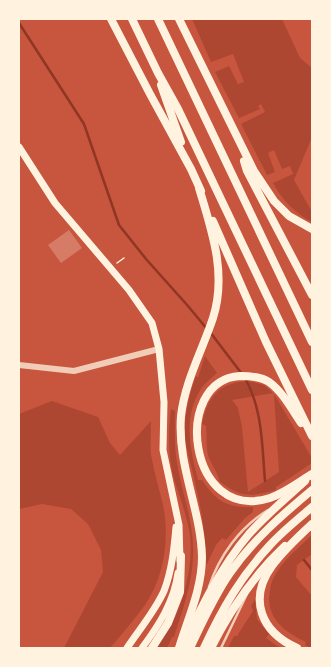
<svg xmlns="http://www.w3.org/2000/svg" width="331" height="667" font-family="'Noto Sans',sans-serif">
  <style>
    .green { fill: #ae4732 }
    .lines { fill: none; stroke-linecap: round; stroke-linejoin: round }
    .stream { stroke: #8f3625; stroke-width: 2.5 }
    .building { fill: #d67c66 }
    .path { stroke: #fff3e0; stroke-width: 1.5 }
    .service { stroke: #f1ccb7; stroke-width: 2.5 }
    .tertiary { stroke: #f1ccb7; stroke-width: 6 }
    .secondary { stroke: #fff3e0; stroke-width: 7 }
    .primary { stroke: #fff3e0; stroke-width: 8 }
    .trunk { stroke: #fff3e0; stroke-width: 8 }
  </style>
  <rect width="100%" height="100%" fill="#c8553d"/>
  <!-- green -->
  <path class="green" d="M192 19H282L300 58 312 68V137L294 180 312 212V222C295 213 282 200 273 183L293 174 290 166 282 169 274 150 268 153 275 172 267 175 241 124 265 112 261 104 258 106 260 109 239 118 215 72 229 66 238 84 244 82 233 54 211 62Z
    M205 356 217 373C212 377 207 382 203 386 182 415 190 449 198 480H202C216 501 227 508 253 507V512L245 518 226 540 222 538 216 545 204 570C208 537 200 505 193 473 190 461 186 448 185 436 184 416 189 395 196 376L198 378Z
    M248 381 264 385 273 393 232 400 238 408 242 427 248 492 279 472 274 394 312 458V463L276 487V490C250 497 241 498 219 481 219 474 210 463 208 455 206 446 207 436 206 426L202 424C208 397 218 383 248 381Z
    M52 401 98 417 110 443 120 455 151 421C151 432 150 444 151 455 154 472 159 488 163 505 170 539 164 577 145 605 134 620 122 634 110 648H64L103 572 101 550 88 524 71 509 42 504 19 509V414Z
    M171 409 175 411C175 429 174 446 177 463 182 494 195 525 193 557 192 585 182 611 174 637H172L167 648H157C162 638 169 629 174 619 186 595 193 562 190 535 187 516 180 498 174 479 168 456 168 433 171 409Z
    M312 535V554L297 565 296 577 312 596V648L305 645 306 642C287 633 269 621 269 598 270 591 270 585 273 579 281 562 298 548 312 535Z
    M255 599 257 619 269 634 266 638 280 648H228L234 636H237L253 611 251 606Z"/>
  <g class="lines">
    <!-- stream -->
    <path class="stream" d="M19 23 84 124 119 225 146 259 188 306 207 329
      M210 332 242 374
      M245 378C263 410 262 447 265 481
      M304 560 312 570"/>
  </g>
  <!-- building -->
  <path class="building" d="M69 230 82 248 61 263 48 245Z"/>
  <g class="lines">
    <!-- path -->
    <path class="path" d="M117 263 124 258"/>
    <!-- service -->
    <path class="service" d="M209 587C219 556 240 527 268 510
      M221 648 247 594"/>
    <!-- tertiary -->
    <path class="tertiary" d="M19 365 74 371 159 349"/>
    <!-- secondary -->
    <path class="secondary" d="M19 147 55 203 129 290 152 323 159 349 164 402 163 450 179 525 180 561
      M127 648C139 630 155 611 164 591 172 570 174 549 176 527
      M142 648C159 625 174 602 178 573"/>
    <!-- primary -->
    <path class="primary" d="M152 648 168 623 180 592 181 556
      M182 648C201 608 220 568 249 534 266 515 286 498 305 481
      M190 648C202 623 214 596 230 573 253 540 282 515 312 490
      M204 648C222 609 241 576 271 544 283 531 298 519 312 507
      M211 648C230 610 254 575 285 546"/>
    <!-- trunk -->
    <path class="trunk" d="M111 19 150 94 191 169 201 191
      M132 19 158 73 178 109 312 390
      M158 19 312 342
      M179 19 254 171 274 201 289 216 312 229
      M161 85 181 142
      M244 161 247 171 312 295
      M213 221 266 342 312 436
      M301 423C292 410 283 392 269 382 262 377 249 376 240 376 171 380 188 524 270 498 285 493 299 482 312 474
      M179 648C188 618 202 589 202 557 201 509 177 466 181 416 185 381 202 351 213 318 227 274 212 231 199 188
      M297 648C261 632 248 599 272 566 282 552 299 536 312 524"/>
  </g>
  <!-- border -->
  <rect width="331" height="667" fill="none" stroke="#fff3e0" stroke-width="40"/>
</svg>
